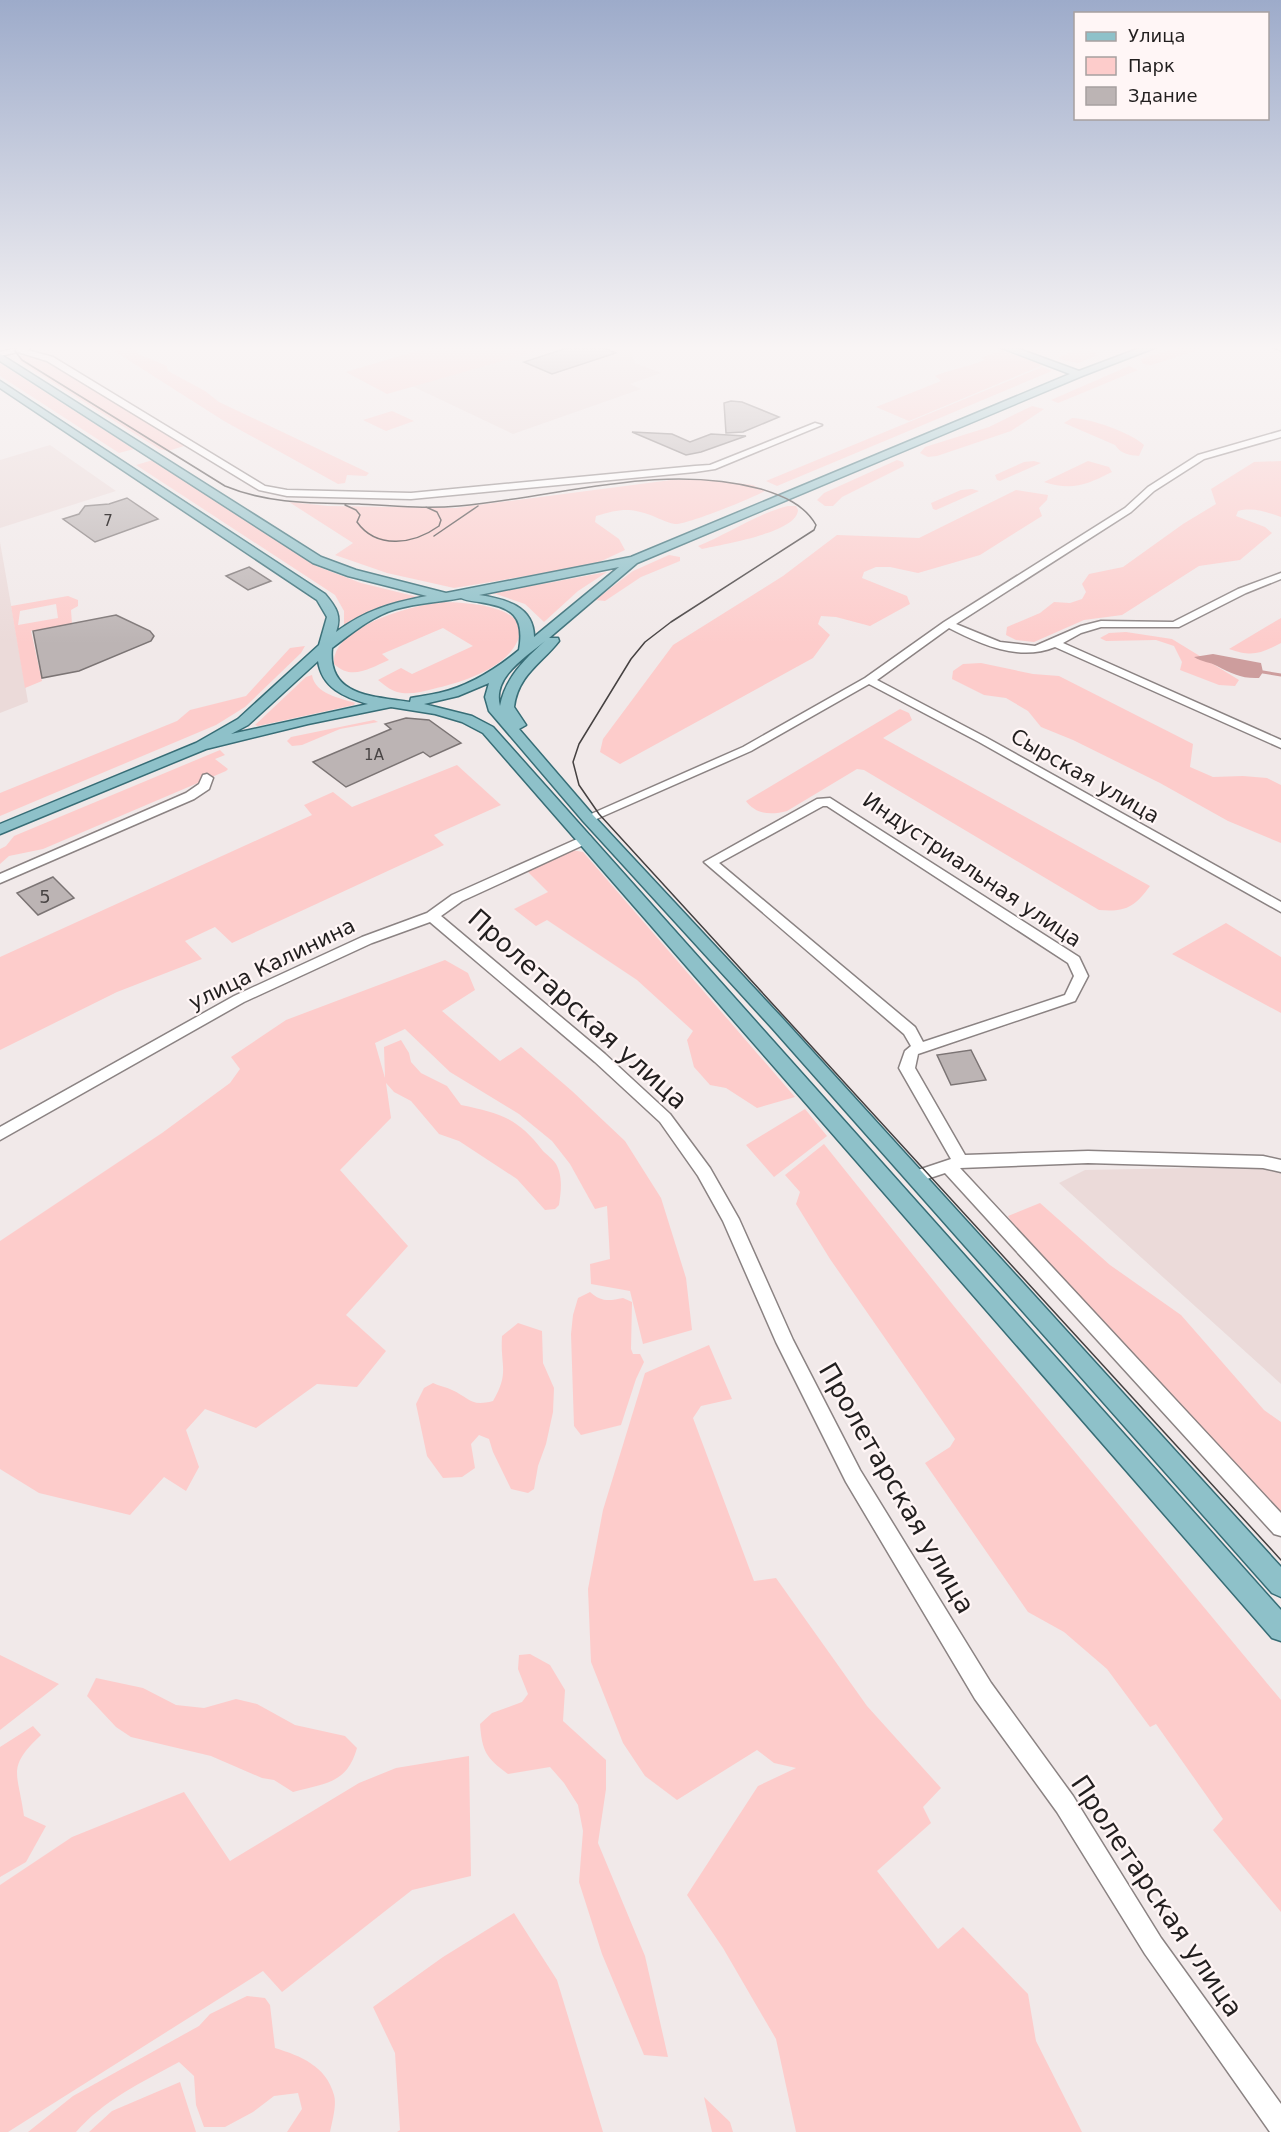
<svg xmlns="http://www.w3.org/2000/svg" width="1281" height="2132" font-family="'DejaVu Sans',sans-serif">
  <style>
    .built { fill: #ebdad9 }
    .green { fill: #fdcccb; fill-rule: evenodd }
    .water { fill: #cd9d9d }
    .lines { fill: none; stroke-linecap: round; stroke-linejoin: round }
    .stream { stroke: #cd9d9d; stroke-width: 3 }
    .building { fill: #bcb4b4; stroke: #7b7474; stroke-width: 1.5 }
    .minor-casing { stroke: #8b8383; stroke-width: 3 }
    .major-casing { stroke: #376d76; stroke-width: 3 }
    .minor { fill: #fff; fill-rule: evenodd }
    .major { fill: #8ec1c9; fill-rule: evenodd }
    .tram { stroke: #454141; stroke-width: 1.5 }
    .labels { text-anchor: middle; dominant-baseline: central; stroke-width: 4.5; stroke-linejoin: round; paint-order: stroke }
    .far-number-label { font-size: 15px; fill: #484444 }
    .number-label { font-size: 18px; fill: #484444 }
    .street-label { font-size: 21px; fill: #221f1f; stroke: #fff6f6 }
    .near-street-label { font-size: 26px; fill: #221f1f; stroke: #fff6f6 }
  </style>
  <rect width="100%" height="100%" fill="#f1e9e9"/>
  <!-- built -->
  <path class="built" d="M437 345H628L635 363 661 373 630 384 641 389 513 434 414 387H374L346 372Z
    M50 445 116 491 0 528V460Z
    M0 542 28 702 0 713Z
    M1245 1167 1281 1169V1384L1059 1183 1085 1170Z"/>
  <!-- green -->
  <path class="green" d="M438 345H558L387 394 346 372Z
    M1088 345 1096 347 1089 350 1098 355 1078 363 1059 359V357Z
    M1185 345 1211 346 1151 365 1143 364 1141 359Z
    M130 346 139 354 167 366 168 371 205 391 219 402 369 473 366 476 347 475 345 483 338 484 224 421 114 351Z
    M1001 350 1043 365 909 421 876 407 941 381 935 376C952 369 968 367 985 360L981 358Z
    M28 355 50 362 184 444V446L168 451 159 449 19 361 20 356Z
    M0 363 134 449 119 453 0 376Z
    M1129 366 1138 370 1058 403 1051 400Z
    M1042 367 1052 371 777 486 766 481Z
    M1032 406 1044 409 1011 431 937 456 928 457 920 453 925 447 989 427Z
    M392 411 414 421 386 431 363 420Z
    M1072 418C1089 418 1132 433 1144 445L1139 456C1129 455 1121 454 1115 445L1064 423Z
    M153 460 316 566 361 583 422 598 344 628V611L335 595 136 465Z
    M897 460 903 462 904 466 842 497 833 506H825L817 500 824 493Z
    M1034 461 1041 463 1000 481 997 480 995 475 1024 462Z
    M1088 461 1109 467 1112 472C1086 485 1072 491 1044 482Z
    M1281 461V517C1267 512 1253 507 1238 511L1236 516 1265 527 1272 533 1240 560 1199 566 1122 615 1084 620 1034 642 1016 640 1006 635 1007 627 1040 613 1054 602 1070 603 1082 599 1086 592 1082 584 1089 574 1123 567 1183 524 1216 504 1211 489 1254 462Z
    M701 479 753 485 765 491C753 498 686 525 675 524 668 523 660 519 653 516 629 507 620 509 596 516L595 522 619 539 625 550 593 565 454 588 387 573 335 555 353 543 289 502 328 506 455 508 671 480Z
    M972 489 979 491 936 510 933 509 931 503 961 490Z
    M1016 490 1048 495 1047 500 1039 508 1042 516 980 555 918 573 890 567H876L864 572 862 578 907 596 910 604 870 626 836 617 821 616 818 624 830 635 813 658 620 764 600 752 603 739 673 645 783 576 837 535 919 538Z
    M788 506H796L798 510C797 533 722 544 702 549L698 546C728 534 756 514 788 506Z
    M669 555 680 557V561L641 577 605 601 595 600 633 571Z
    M607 572 578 591 544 622 525 604 493 593Z
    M68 596 78 600V606L71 610 72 624 31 631 42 681 25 688 11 606ZM56 604 58 618 18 625 20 611Z
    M439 602C459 602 538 604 516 644 502 670 460 683 433 689 422 692 408 695 397 692 390 690 383 684 378 680L401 668 412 674 473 646 443 628 382 654 389 660C370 668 352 681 334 664 332 626 410 607 439 602Z
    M1281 618V643C1260 654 1252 657 1229 649Z
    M1126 632 1172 639 1239 680 1235 686 1219 685 1180 670 1182 662 1174 646 1156 640 1106 641 1100 638 1109 633Z
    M305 646 301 653 245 707 216 725 0 816V793L177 721 190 710 246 696 290 648Z
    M981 663 1033 674 1059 676 1193 744 1190 767 1213 777 1243 776 1267 778 1281 785V843L1228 821 1160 783 1073 740 1041 727 1028 711 1006 698 984 695 952 679 953 671 963 664Z
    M312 675C315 694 340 698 355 703L354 705 258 726 255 725 306 677Z
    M900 709 909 713 912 720 883 738 1150 886C1134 908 1125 912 1099 910L864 770 857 769 787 811C772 815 756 815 746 801Z
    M374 720 378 722 340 729 302 745 292 746 287 741 291 737Z
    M220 750 225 755 215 759 228 769 226 771 43 849 9 856 0 864V849L6 846 14 836Z
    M457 765 501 805 434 835 444 845 232 943 215 927 185 941 202 959 117 992 0 1050V957L312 815 304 805 333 792 352 807Z
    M572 850 583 852 795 1097 757 1108 726 1088 710 1085 694 1067 687 1040 693 1031 637 980 547 920 536 926 514 909 548 892 526 870Z
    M1226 923 1281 957V1013L1172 954Z
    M445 960 468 973 475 990 442 1011 500 1061 521 1047 572 1091 625 1141 661 1198 686 1278 692 1330 643 1344 630 1291 591 1284 590 1264 610 1259 607 1206 595 1209 570 1164 552 1141 519 1114 450 1072 405 1029 375 1043 385 1078 384 1047 401 1040 409 1053 411 1062 421 1073 447 1086 461 1105C500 1113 518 1118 543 1151 547 1155 553 1159 556 1164 563 1176 561 1192 559 1205L555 1209 545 1210 517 1179 459 1141 439 1134 411 1101 394 1092 386 1083 391 1118 340 1170 408 1246 346 1315 386 1351 357 1387 317 1384 256 1428 205 1409 186 1430 199 1467 186 1491 164 1477 130 1515 39 1493 0 1469V1241L162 1133 230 1083 240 1069 231 1057 286 1020Z
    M805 1109 827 1136 774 1177 746 1145Z
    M824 1144 957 1310 1281 1700V1912L1213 1830 1223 1819 1156 1724 1150 1727 1107 1669 1064 1632 1028 1612 925 1463 950 1447 955 1439 830 1259 796 1204 800 1192 785 1175Z
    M1040 1203 1110 1265 1181 1315 1264 1410 1281 1422V1516L1015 1229 1008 1216Z
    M590 1292C601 1302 609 1301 623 1298L632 1302 631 1349 633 1354H640L644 1362 636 1379 621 1425 581 1435 574 1426 571 1334 573 1315 578 1298Z
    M518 1323 542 1331 543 1363 554 1388 553 1412 546 1444 538 1466 534 1489 528 1493 511 1489 493 1452 489 1439 479 1435 471 1444 475 1468 462 1477 443 1478 427 1456 416 1404 424 1388 433 1383C439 1386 446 1387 452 1390 470 1398 470 1407 493 1401 510 1372 500 1366 502 1336Z
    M709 1345 732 1399 701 1406 693 1418 754 1581 776 1578 867 1706 941 1788 923 1807 931 1823 877 1871 938 1949 963 1927 1028 1994 1036 2041 1082 2132H796L776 2039 723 1948 687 1895 758 1786 796 1768 774 1763 757 1750 677 1800 645 1776 623 1743 591 1662 588 1589 603 1510 645 1373Z
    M530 1654 550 1665 565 1690 563 1721 606 1760V1789L598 1843 645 1956 668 2057 644 2055 602 1954 579 1882 583 1831 578 1805 564 1783 550 1767 508 1774C486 1758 482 1751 480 1724L492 1713 522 1702 528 1694 518 1669 519 1655Z
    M0 1655 59 1684 0 1730Z
    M96 1678 143 1688 176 1705 204 1708 236 1699 257 1704 295 1725 345 1736 357 1748C347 1784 325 1783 293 1792L274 1780 262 1778 211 1756 131 1737 116 1727 87 1696Z
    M33 1726 41 1735C6 1768 18 1772 24 1816L46 1826 26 1862 0 1877V1747Z
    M469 1756 471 1876 412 1890 282 1992 263 1971 8 2132H0V1885L72 1837 184 1792 230 1861 359 1783 396 1768Z
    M514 1913 557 1980 603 2132H397L400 2130 395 2053 373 2007 443 1957Z
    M247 1996 265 1998 270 2005 275 2048C301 2056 326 2066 334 2095 337 2105 332 2122 330 2132H287L302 2109 298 2093 274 2096 253 2112 225 2127H204L196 2105 194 2076 179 2062C142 2082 104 2100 76 2132H28L73 2096 199 2026 210 2014Z
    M180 2082 196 2132H89L112 2111Z
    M704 2097 730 2122 733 2132H712Z"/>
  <!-- water -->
  <path class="water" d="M1213 654 1261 663 1263 672 1259 678C1242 679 1231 673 1217 666 1210 662 1202 662 1194 657Z"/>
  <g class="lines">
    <!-- stream -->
    <path class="stream" d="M1263 672 1281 675"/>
  </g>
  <!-- building -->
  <path class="building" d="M576 345H597L616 353 552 374 524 362Z
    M731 401 742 402 779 417 743 432 726 433 724 403Z
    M632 432 672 434 690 442 711 434 746 436 701 452 686 455Z
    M127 498 158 519 95 542 63 519 79 514 85 506 109 504Z
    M249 567 271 581 248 590 226 576Z
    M116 615 150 631 154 636 151 641 79 671 42 678 33 631Z
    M406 718 429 720 461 743 430 757 423 752 346 787 313 762 391 729 385 724Z
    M53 877 74 898 38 915 17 893Z
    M971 1050 986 1080 951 1085 937 1055Z"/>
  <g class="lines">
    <!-- minor casing -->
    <g class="minor-casing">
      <path id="minor" d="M1271 345H1281V350L1272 347Z
        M26 346 30 348 27 350 53 357 265 486 287 490 411 493 695 466 710 465 815 423 822 425 715 469 695 472 411 499 287 496 259 490 47 361 18 352 0 356V352Z
        M1281 431V437L1204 459 1154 491 1131 512 956 624 1000 642 1035 646 1081 626 1101 621 1173 622 1238 589 1281 573V579L1246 593 1179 627H1101L1081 633 1063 643 1281 740V748L1055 647C1019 662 980 644 949 628L877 680 987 738 1281 902V912L979 742 869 684 751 751 592 821 588 822 582 818 743 747 865 678 944 622 1125 508 1148 487 1198 455Z
        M207 774 213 778 209 789 194 799 0 883V874L186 793 199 784 203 775Z
        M830 798 1079 957 1088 976 1075 1001 918 1054 915 1068 965 1155 1088 1151 1263 1156 1281 1160V1172L1263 1168 1088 1163 960 1168 1281 1513V1536L1274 1534 945 1173 915 1183 909 1181 907 1177 909 1173 951 1159 899 1068 905 1051 911 1046 904 1034 704 862 817 799ZM823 806H827L1068 963 1074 976 1065 995 923 1042 915 1027 719 863Z
        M586 835 590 836 592 839 590 842 462 901 441 916 605 1054 670 1114 710 1168 739 1219 793 1340 860 1470 991 1683 1073 1796 1161 1938 1281 2104V2132H1270L1145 1954 1057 1812 975 1699 846 1482 776 1342 723 1221 698 1176 660 1122 595 1062 430 922 372 943 244 1002 0 1140V1127L234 996 362 937 427 913 452 895Z"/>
    </g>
    <!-- major casing -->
    <g class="major-casing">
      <path id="major" d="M994 345H1008L1079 371 1148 345H1162L1082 376 637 563 549 638H558L559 641C541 664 518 675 514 707L526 725 519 729 593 815 784 1020 1281 1567V1597L1272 1593 772 1028 583 821 489 711 485 697 489 683 458 696 424 704 472 716 493 727 1281 1610V1641L1272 1638 483 733 462 722 435 714 391 707 308 724 206 749 0 834V824L196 743 238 719 319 645 327 617 317 600 0 388V381L325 594C336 607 342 616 336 632 366 610 391 603 427 596L348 576 313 563 0 361V354L321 557 356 570 446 593 631 557 1070 374ZM619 567 534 637C534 606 505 599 479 595ZM461 598C467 601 473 601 479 602 512 607 525 616 519 650 496 669 469 686 439 693 430 695 421 696 411 698L410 702C374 696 327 697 332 648 352 633 372 616 396 609 418 603 440 602 461 598ZM545 641C525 659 505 678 500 706 492 677 526 657 545 641ZM318 661C322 688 344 697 368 704L231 734 248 725Z"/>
    </g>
    <!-- minor -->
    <use href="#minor" class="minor"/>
    <!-- major -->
    <use href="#major" class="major"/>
    <!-- tram -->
    <path class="tram" d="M17 345 15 351 22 360 225 486C268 504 313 503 359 504 392 506 426 509 459 506 560 497 660 462 761 489 783 496 804 504 816 525L814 530 671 622 645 642 631 659 579 744 573 762 579 785 599 814 1281 1560
      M345 505 356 510 360 515 357 522C377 550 414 544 439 526L441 520 437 512 426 507
      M434 536 478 506"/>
  </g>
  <!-- sky -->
  <linearGradient id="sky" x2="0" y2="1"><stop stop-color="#9dabca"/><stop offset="0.54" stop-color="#f9f5f5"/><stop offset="1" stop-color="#f9f5f5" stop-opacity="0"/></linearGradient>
  <rect width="1281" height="644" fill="url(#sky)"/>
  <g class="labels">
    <!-- far-number labels -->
    <g class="far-number-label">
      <text x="108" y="521">7</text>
      <text x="374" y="755">1А</text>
    </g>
    <!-- number labels -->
    <g class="number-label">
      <text x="45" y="896">5</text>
    </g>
    <!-- street labels -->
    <g class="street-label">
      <text transform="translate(1085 776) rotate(30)">Сырская улица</text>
      <text transform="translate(972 870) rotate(34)">Индустриальная улица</text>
      <text transform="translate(272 964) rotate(-26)">улица Калинина</text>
    </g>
    <!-- near-street labels -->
    <g class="near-street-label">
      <text transform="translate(578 1009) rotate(42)">Пролетарская улица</text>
      <text transform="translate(897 1488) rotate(60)">Пролетарская улица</text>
      <text transform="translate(1157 1896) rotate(56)">Пролетарская улица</text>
    </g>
  </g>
  <!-- legend -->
  <rect x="1074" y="12" width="195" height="108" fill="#fff6f6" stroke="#a7a0a0" stroke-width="1.5"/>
  <rect x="1086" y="32" width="30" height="9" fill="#8ec1c9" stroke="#a7a0a0" stroke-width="1.5"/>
  <text x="1128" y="42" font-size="18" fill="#221f1f">Улица</text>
  <rect x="1086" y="57" width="30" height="18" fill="#fdcccb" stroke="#a7a0a0" stroke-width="1.5"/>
  <text x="1128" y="72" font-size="18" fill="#221f1f">Парк</text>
  <rect x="1086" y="87" width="30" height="18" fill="#bcb4b4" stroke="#a7a0a0" stroke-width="1.5"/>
  <text x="1128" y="102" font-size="18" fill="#221f1f">Здание</text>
</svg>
